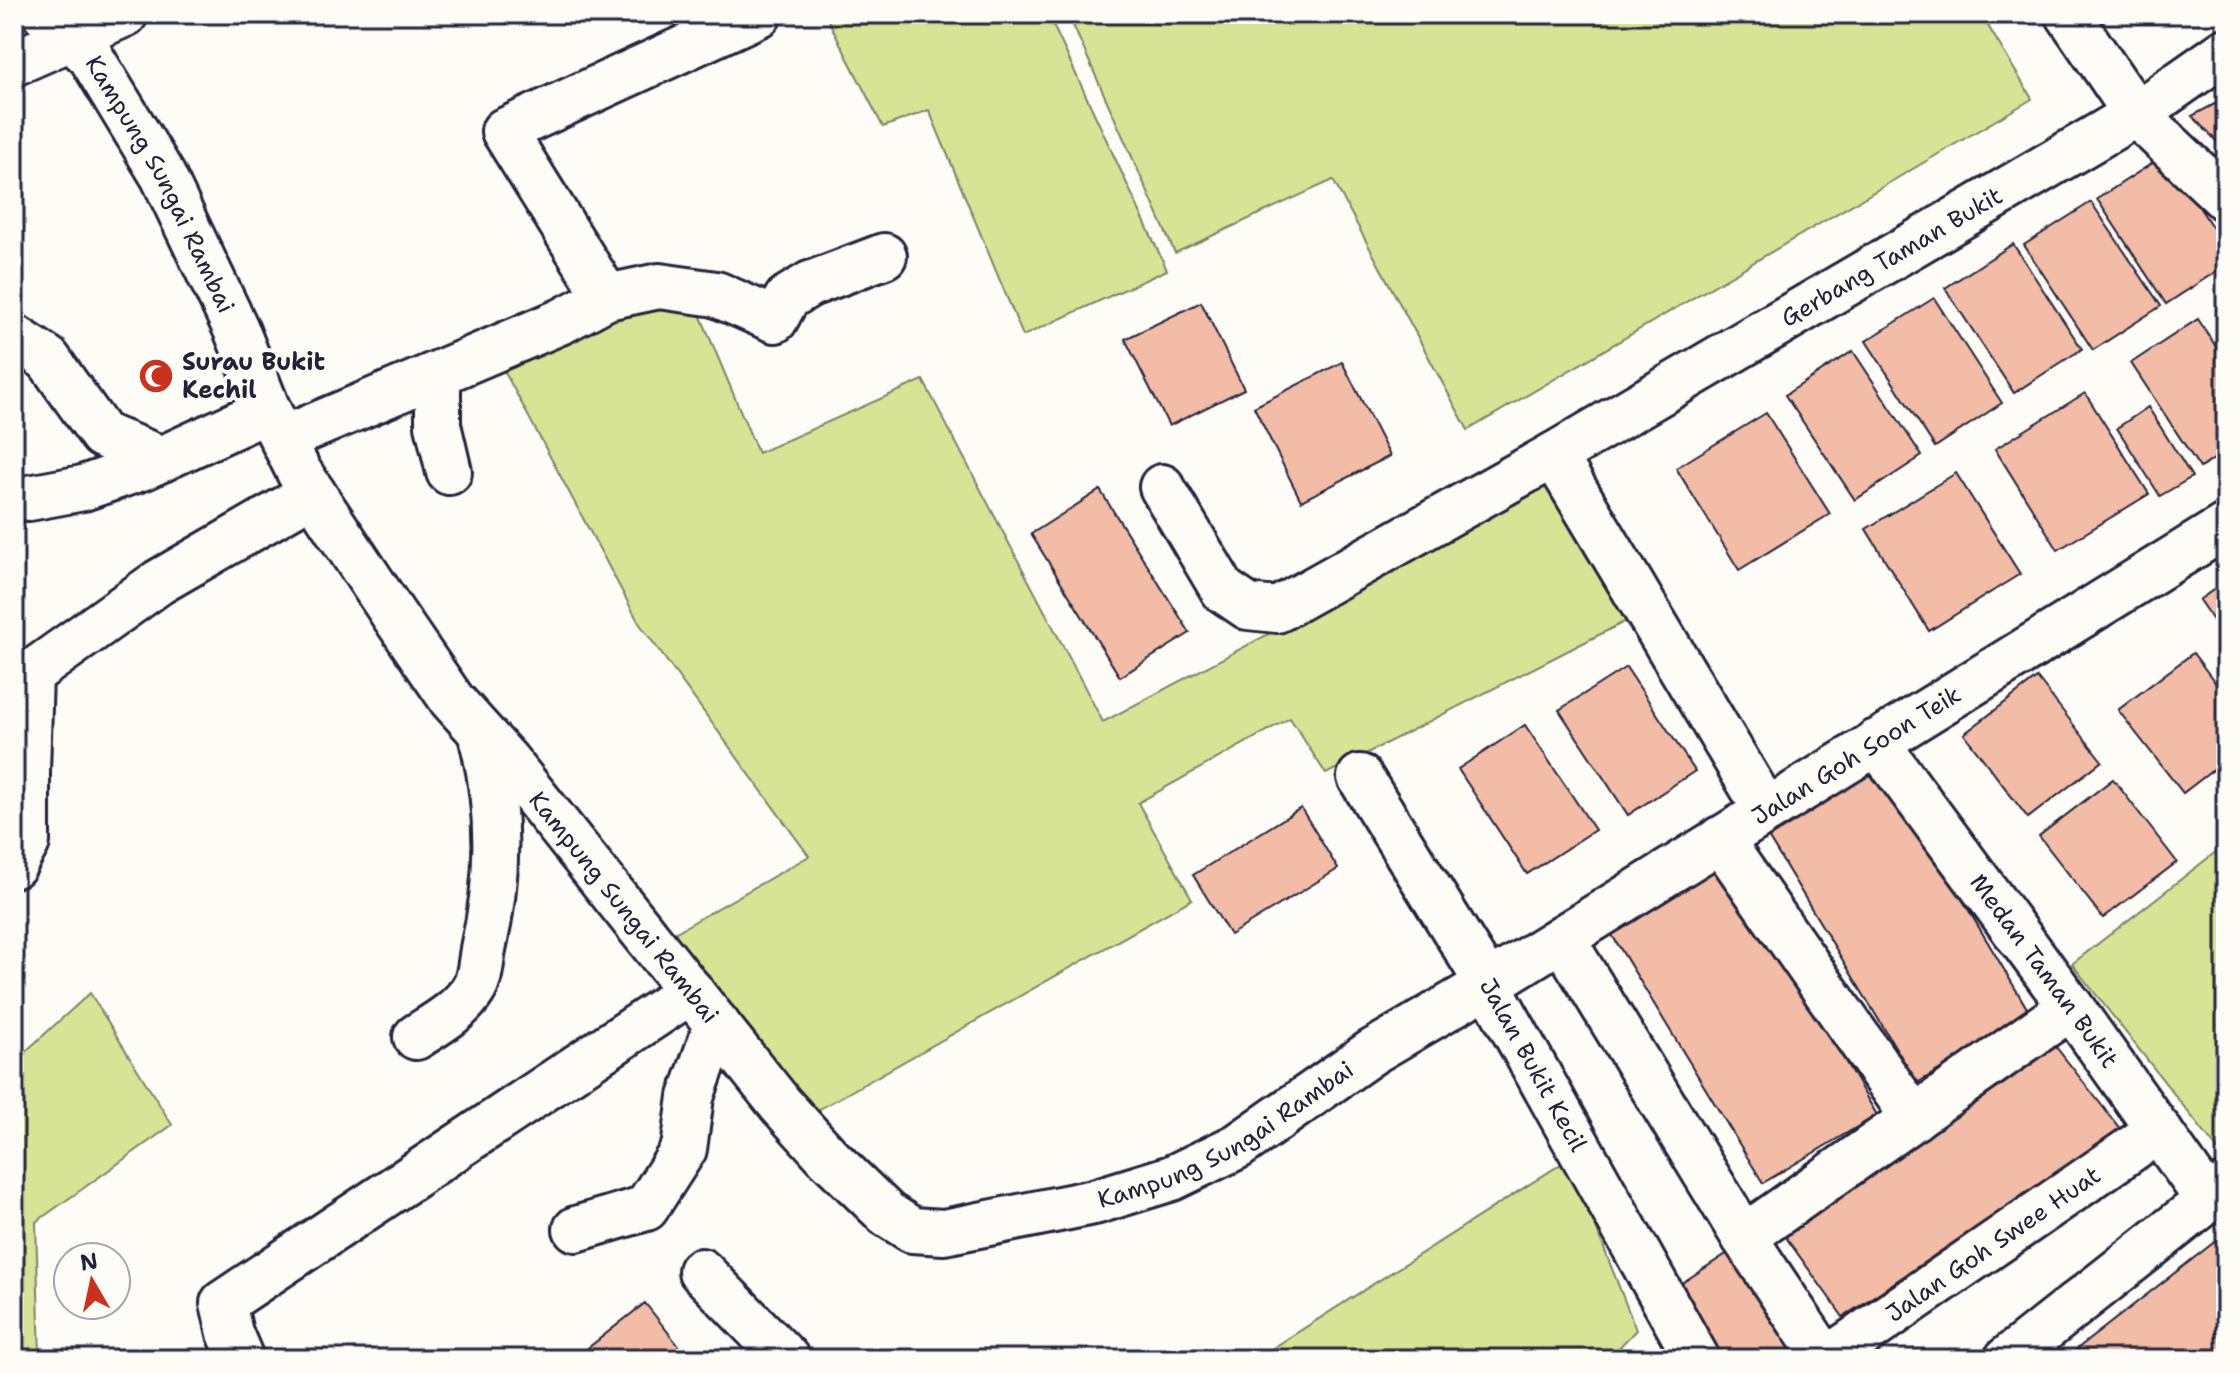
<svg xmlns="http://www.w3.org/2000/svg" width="2240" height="1373" font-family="'Shantell Sans',sans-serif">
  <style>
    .green { fill: #d7e496; stroke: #7c8368; stroke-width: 2 }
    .building { fill: #f2bca6; stroke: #22223b; stroke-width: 2 }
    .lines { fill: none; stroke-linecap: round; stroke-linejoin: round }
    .minor-casing { stroke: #22223b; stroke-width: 50 }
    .minor { stroke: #fdfcf7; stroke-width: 44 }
    .labels { text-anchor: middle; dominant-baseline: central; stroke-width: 8; stroke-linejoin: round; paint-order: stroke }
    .street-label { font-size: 24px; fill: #22223b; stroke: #fdfcf7 }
    .poi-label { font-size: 24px; font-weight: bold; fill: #22223b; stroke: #fdfcf7; text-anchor: start }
  </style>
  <rect width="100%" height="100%" fill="#fdfcf7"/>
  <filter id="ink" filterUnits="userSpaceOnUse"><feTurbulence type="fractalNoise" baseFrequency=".0125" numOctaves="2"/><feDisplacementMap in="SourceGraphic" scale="16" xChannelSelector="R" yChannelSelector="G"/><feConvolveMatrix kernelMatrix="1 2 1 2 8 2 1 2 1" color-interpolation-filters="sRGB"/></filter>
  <g filter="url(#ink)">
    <!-- green -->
    <path class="green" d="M825 14H1048L1167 270 1023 336 929 110 883 127Z
      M1068 14H1981L2032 99 1468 430 1333 180 1175 253Z
      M622 309 699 312 758 453 923 380 1103 722 1549 485 1634 617 1326 774 1290 718 1138 803 1192 899 809 1115 671 935 809 856 639 623 500 363Z
      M2226 844V1144L2218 1150 2072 964Z
      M90 993 172 1125 36 1222 40 1359H14V1062Z
      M1569 1159 1636 1330 1608 1359H1256Z"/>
    <!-- building -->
    <path class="building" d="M2226 98V151L2192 116Z
      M2165 155 2226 248V265L2166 304 2097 199Z
      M2091 202 2161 306 2093 350 2024 245Z
      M2013 244 2082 349 2014 393 1945 288Z
      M1934 298 2002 403 1935 447 1866 341Z
      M1201 302 1244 389 1169 426 1125 339Z
      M2198 319 2226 362V451L2200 468 2131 363Z
      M1853 351 1922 456 1855 500 1785 395Z
      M1342 362 1390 456 1301 501 1254 407Z
      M2085 393 2149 494 2058 550 1995 449Z
      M2148 407 2192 477 2160 496 2117 428Z
      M1766 413 1830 514 1739 570 1676 468Z
      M1956 473 2020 574 1929 631 1866 529Z
      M1100 490 1190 633 1120 677 1031 534Z
      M2226 581V639L2199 600Z
      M2193 653 2226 697V760L2183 793 2118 710Z
      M1626 667 1695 771 1628 815 1559 710Z
      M2037 678 2102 761 2028 818 1964 734Z
      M1525 725 1595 830 1527 874 1458 769Z
      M1880 761 2031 1015 1917 1083 1764 830Z
      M2113 779 2177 862 2103 918 2039 836Z
      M1301 808 1338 869 1230 935 1193 875Z
      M1726 860 1877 1115 1763 1183 1609 930Z
      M2056 1047 2121 1130 1843 1317 1785 1236Z
      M2226 1233V1359H2064Z
      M1731 1251 1802 1359H1713L1668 1292Z
      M645 1303 689 1359H574Z"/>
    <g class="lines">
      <!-- minor casing -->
      <g class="minor-casing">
        <g id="minor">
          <path id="s1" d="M45 14 91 57 163 176 236 329 268 410 299 472 393 614 452 700 507 761 781 1105 829 1158 887 1214 912 1230 944 1232 1094 1202 1172 1178 1238 1146 1372 1052 1488 984 2226 526"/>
          <path d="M2068 14 2136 114 2226 199"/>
          <path d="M14 63 125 14"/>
          <path d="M607 297 504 131 759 14"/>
          <path d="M14 337 48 359 102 435 162 459"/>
          <path d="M438 374V425L449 472"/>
          <path d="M283 439 562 321 607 297 659 286 716 294 775 320 787 298 810 284 884 256"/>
          <path d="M1554 455 1766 810"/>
          <path id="s2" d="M1162 487 1223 590 1248 607 1277 610 1554 455 2136 114 2226 51"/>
          <path d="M29 498 83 488 144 467 268 410"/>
          <path d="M14 681 30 674 159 582 313 493"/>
          <path id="s3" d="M1876 742 2071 1007 2208 1200"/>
          <path id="s4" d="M1360 777 1488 984 1697 1359"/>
          <path d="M1720 839 1914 1118"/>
          <path d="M14 865 27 842V771L30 674"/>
          <path d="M1562 938 1744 1237 1825 1359"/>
          <path d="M416 1037C436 1024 459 1012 473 990 480 980 481 961 483 949 500 876 500 806 481 735"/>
          <path d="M576 1229 646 1208 684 1149 691 1097 717 1024"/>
          <path d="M1744 1237 2071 1007"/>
          <path d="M701 1271 787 1359"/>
          <path d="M241 1359 230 1333 223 1303 691 991"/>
          <path id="s5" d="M1827 1359 2159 1130"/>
          <path d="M2007 1359 2226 1186"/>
        </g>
      </g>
      <!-- minor -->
      <use href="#minor" class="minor"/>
    </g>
  </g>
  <!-- icons -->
  <defs>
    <g id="mosque-disc" transform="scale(1.8)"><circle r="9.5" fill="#c8321e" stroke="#fdfcf7"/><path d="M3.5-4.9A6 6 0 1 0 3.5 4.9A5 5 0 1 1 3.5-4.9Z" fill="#fff"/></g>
  </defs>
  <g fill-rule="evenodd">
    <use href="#mosque-disc" x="156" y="376"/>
  </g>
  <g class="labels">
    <!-- street labels -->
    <g class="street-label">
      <text stroke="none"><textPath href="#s1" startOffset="208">Kampung Sungai Rambai</textPath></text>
      <text stroke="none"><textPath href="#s2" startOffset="888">Gerbang Taman Bukit</textPath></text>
      <text stroke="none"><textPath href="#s1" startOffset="2578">Jalan Goh Soon Teik</textPath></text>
      <text stroke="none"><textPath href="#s1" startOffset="1072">Kampung Sungai Rambai</textPath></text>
      <text stroke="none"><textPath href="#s3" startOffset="284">Medan Taman Bukit</textPath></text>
      <text stroke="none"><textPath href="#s4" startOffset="336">Jalan Bukit Kecil</textPath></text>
      <text stroke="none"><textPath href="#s1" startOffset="1840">Kampung Sungai Rambai</textPath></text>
      <text stroke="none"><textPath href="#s5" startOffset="202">Jalan Goh Swee Huat</textPath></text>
    </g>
    <!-- poi labels -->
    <g class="poi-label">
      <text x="182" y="362">Surau Bukit<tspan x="182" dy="28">Kechil</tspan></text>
    </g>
  </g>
  <!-- margin -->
  <rect width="2240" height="1373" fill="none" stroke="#fdfcf7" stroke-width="48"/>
  <rect x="24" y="24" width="2192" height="1325" fill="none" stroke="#22223b" stroke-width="3" filter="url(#ink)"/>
  <!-- north arrow -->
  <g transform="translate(92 1281) rotate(351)"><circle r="38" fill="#fdfcf7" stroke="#a5a5ac" stroke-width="2"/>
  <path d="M0-6L14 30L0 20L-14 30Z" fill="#c8321e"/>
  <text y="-12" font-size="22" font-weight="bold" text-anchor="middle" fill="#22223b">N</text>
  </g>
</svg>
